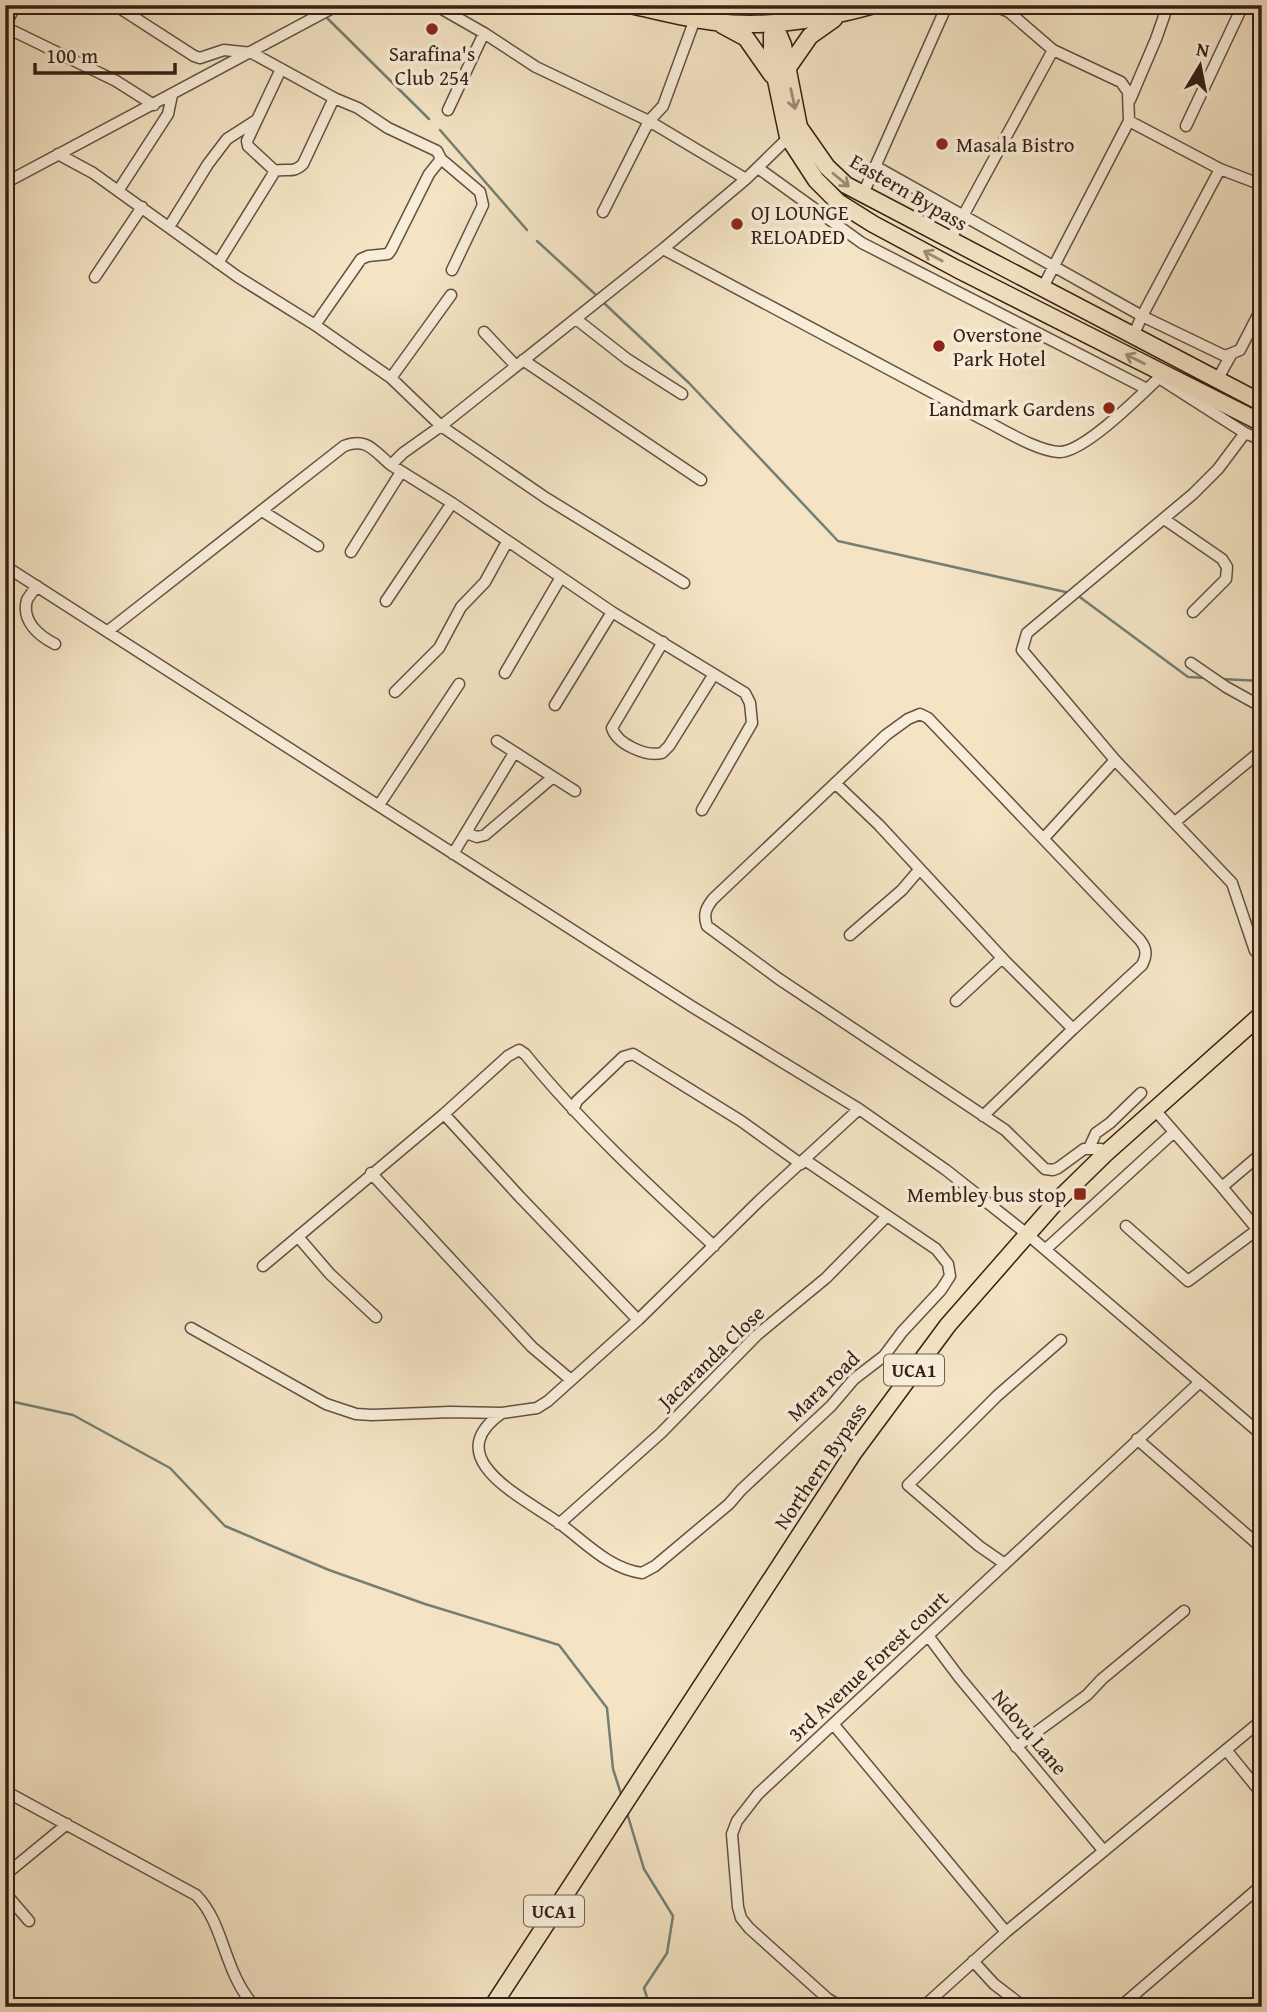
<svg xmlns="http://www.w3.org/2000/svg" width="1267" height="2012" font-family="'Gentium Book Plus',serif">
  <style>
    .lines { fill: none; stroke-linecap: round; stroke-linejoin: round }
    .stream { stroke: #737f73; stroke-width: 2.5 }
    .minor-casing { stroke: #655042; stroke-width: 13 }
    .primary-casing { stroke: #351f16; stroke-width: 19 }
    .minor { stroke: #f8edd9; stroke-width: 10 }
    .primary { stroke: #f4e4c4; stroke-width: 16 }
    .oneway { stroke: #9e8b76 }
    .poi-dot { fill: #8f2418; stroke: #f8edd9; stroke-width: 2.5 }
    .labels { text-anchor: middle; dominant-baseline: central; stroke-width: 7; stroke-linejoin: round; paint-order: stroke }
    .shield { fill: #f8edd9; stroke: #705d50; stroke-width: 2 }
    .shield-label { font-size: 19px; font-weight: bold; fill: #351f16 }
    .poi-label { font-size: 21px; fill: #351f16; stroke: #f8edd9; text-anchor: start }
    .street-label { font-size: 21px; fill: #351f16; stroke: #f8edd9 }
  </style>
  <rect width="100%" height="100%" fill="#f4e4c4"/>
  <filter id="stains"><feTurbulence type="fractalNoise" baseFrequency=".00286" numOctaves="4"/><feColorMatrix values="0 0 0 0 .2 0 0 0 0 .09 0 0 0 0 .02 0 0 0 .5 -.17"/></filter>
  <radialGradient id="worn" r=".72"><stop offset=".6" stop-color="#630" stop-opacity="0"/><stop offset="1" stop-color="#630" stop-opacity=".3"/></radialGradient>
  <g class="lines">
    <!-- stream -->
    <path class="stream" d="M324 15 429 119
      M440 130 527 230
      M537 241 595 294
      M605 304 689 383 838 541 1070 593
      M1077 595 1188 677 1207 678
      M1221 679 1262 681
      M5 1400 73 1415 170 1468 225 1526 329 1570 425 1604 559 1645 607 1708 613 1769 622 1797
      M627 1813 644 1869 673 1916 667 1953 644 1988 650 2007"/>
    <!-- minor casing -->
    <g class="minor-casing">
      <path id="minor" d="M115 5 194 56 200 58 224 50 252 53 334 98 303 164C293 174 287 168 275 171L218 263
        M435 5 484 33 536 67 649 121 663 106 695 19
        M992 5 1009 12 1053 50 1121 82 1128 92 1129 121 1220 169 1262 185
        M5 25 16 5
        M5 27 116 81 154 105
        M1130 100 1156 39 1168 5
        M448 110 484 33
        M1186 126 1243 5
        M58 154 93 173 238 277 315 325 391 378 441 426 546 498 684 583
        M441 159 480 192 483 205 452 270
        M875 166 1142 316 1133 336
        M758 168 862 243 1147 389
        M1220 169 1142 316 1225 356 1240 350 1262 307
        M275 171 248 146 247 141 281 69
        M5 183 338 5
        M118 191 168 114 172 95
        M863 194 947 5
        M603 212 649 121 746 179
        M169 227 208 164 227 139 255 121
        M950 240 1053 50
        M663 249 984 420C1004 430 1037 451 1059 452 1084 453 1143 393 1163 374
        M95 277 142 207
        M1042 289 1129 121
        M576 319 627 359 682 394
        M315 325 361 259 368 256 388 254 391 250 429 174 441 159 437 151 388 128 358 108 334 98
        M484 332 516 366
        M523 360 701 480
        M391 378 451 295
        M1217 380 1231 355
        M1245 433 1262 440
        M391 465 452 503 612 612 745 693 750 703 752 723 702 810
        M262 511 318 546
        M1164 519 1222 559 1227 567 1226 579 1193 612
        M351 552 401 472
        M5 566 691 1006 859 1109 946 1170 1027 1234 1262 1435
        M37 586C34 590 29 596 27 600 21 621 39 636 55 644
        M386 601 452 503
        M108 631 344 446C367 437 374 451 391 465L403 453 441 426 663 249 746 179 791 135
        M663 642 612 728C617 744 646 757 662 753L669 746 714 674
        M1191 663 1226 687 1262 707
        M505 673 561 577
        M395 692 439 648 461 607 485 582 507 542
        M555 705 612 612
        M497 741 575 791
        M1115 760 1232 883 1255 951
        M835 783 879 825 1004 960
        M379 805 459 684
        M1175 822 1262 750
        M466 833 477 837 485 835 553 777
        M1044 838 1115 760 1022 650 1027 633 1193 494 1218 469 1245 433 1159 378
        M453 854 514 753
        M850 935 902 890 919 870
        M956 1001 999 961 1004 960 1073 1029 1142 965C1147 955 1147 949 1140 940L928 718 920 714 908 719 886 735 713 899C706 908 703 914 707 926L779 979 1005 1130 1045 1169 1053 1170 1058 1168 1084 1149H1101L1105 1154
        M573 1110 577 1101 623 1057 633 1054 741 1121 801 1164
        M1155 1110 1222 1187 1262 1153
        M444 1114 519 1196 638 1320
        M983 1116 1073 1029
        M1089 1148 1096 1133 1110 1123 1141 1093
        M371 1173 532 1347 571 1380
        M1222 1187 1262 1235
        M1126 1226 1188 1281 1257 1230
        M299 1238 330 1274 376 1317
        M1046 1249 1174 1132
        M263 1266 444 1114 508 1056 519 1050 525 1054C582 1124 648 1185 714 1246
        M191 1328 326 1404 356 1414 372 1415 450 1412 502 1413 537 1408 548 1401 638 1320 760 1200 859 1109
        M502 1413C437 1458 524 1498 559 1523 584 1541 609 1569 642 1573L655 1566 729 1504 741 1490 831 1406 854 1379 884 1356 902 1332 941 1290 950 1276 948 1264 936 1249 805 1160
        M1137 1439 1262 1548
        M559 1524 661 1433 757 1335 826 1278 887 1216
        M1005 1564 979 1546 908 1485 997 1396 1061 1340
        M929 1637 959 1677 1103 1850
        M834 1725 1006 1932
        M1016 1747 1087 1695 1102 1679 1184 1611
        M1227 1751 1262 1794
        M5 1791 196 1895C225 1924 223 1972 255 2007
        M5 1875 67 1824
        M5 1893 29 1921
        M973 1961 994 1984 1024 2007
        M842 2007 828 1999 749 1928 741 1918 738 1907 732 1834 737 1821 758 1794 1200 1382
        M923 2007 1006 1932 1262 1720
        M1120 2007 1262 1885"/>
    </g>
    <!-- primary casing -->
    <g class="primary-casing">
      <path id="primary" d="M630 5C658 11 686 19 715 22 769 28 821 20 874 5
        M774 24 772 35V61L788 137 816 180 838 202 873 224 957 269 1262 423
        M722 25 746 38 772 75
        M775 26 783 45 799 127 827 167 846 185 1262 403
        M787 69 810 36 834 19
        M492 2007 854 1452 948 1325 1055 1203 1105 1154 1262 1014"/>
    </g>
    <!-- minor -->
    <use href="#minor" class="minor"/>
    <!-- primary -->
    <use href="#primary" class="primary"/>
  </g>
  <!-- one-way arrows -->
  <defs><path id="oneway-shaft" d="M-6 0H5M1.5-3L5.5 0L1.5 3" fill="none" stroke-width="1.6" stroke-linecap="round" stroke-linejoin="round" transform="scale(1.75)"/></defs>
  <g class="oneway">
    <use href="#oneway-shaft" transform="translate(793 99) rotate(78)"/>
    <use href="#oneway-shaft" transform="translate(841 180) rotate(40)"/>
    <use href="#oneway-shaft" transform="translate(933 256) rotate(-152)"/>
    <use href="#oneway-shaft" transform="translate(1135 359) rotate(-153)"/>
  </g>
  <!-- markers -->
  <g class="poi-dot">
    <circle cx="432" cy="29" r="7"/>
    <circle cx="942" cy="144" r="7"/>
    <circle cx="737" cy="224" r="7"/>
    <circle cx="939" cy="346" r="7"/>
    <circle cx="1109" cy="408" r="7"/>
    <rect x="1073" y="1187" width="14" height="14" rx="3.5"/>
  </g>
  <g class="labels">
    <!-- shield labels -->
    <g class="shield">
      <rect x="884" y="1354.5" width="60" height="31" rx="5"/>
      <rect x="524" y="1895.5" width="60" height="31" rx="5"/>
    </g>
    <g class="shield-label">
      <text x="914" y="1370">UCA1</text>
      <text x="554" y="1911">UCA1</text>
    </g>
    <!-- poi labels -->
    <g class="poi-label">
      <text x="432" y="53" text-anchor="middle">Sarafina's<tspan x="432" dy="24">Club 254</tspan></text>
      <text x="956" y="144">Masala Bistro</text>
      <text x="751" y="212">OJ LOUNGE<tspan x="751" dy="24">RELOADED</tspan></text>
      <text x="953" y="334">Overstone<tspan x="953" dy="24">Park Hotel</tspan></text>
      <text x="1095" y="408" text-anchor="end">Landmark Gardens</text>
      <text x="1066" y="1194" text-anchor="end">Membley bus stop</text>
    </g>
    <!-- street labels -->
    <g class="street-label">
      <text transform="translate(909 192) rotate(30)">Eastern Bypass</text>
      <text transform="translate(711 1357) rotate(-44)">Jacaranda Close</text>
      <text transform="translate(823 1386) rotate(-44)">Mara road</text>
      <text transform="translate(820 1466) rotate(-56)">Northern Bypass</text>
      <text transform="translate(868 1666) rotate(-43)">3rd Avenue Forest court</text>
      <text transform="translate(1030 1732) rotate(50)">Ndovu Lane</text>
    </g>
  </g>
  <!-- margin -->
  <rect width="1267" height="2012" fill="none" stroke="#f4e4c4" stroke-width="28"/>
  <rect x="7" y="7" width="1253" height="1998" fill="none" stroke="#351f16" stroke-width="3.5"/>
  <rect x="14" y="14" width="1239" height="1984" fill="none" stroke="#351f16" stroke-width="2"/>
  <!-- north arrow -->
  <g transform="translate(1200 66) rotate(10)" stroke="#f8edd9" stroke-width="5" paint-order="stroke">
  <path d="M0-5L12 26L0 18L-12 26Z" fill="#351f16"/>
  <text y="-10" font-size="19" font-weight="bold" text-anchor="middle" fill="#351f16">N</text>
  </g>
  <!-- scale -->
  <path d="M35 63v10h140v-10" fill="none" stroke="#351f16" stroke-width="3.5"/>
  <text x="46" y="63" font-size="21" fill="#351f16" stroke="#f8edd9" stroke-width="5" paint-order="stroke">100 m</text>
  <rect width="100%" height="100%" filter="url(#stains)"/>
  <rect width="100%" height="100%" fill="url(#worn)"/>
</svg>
